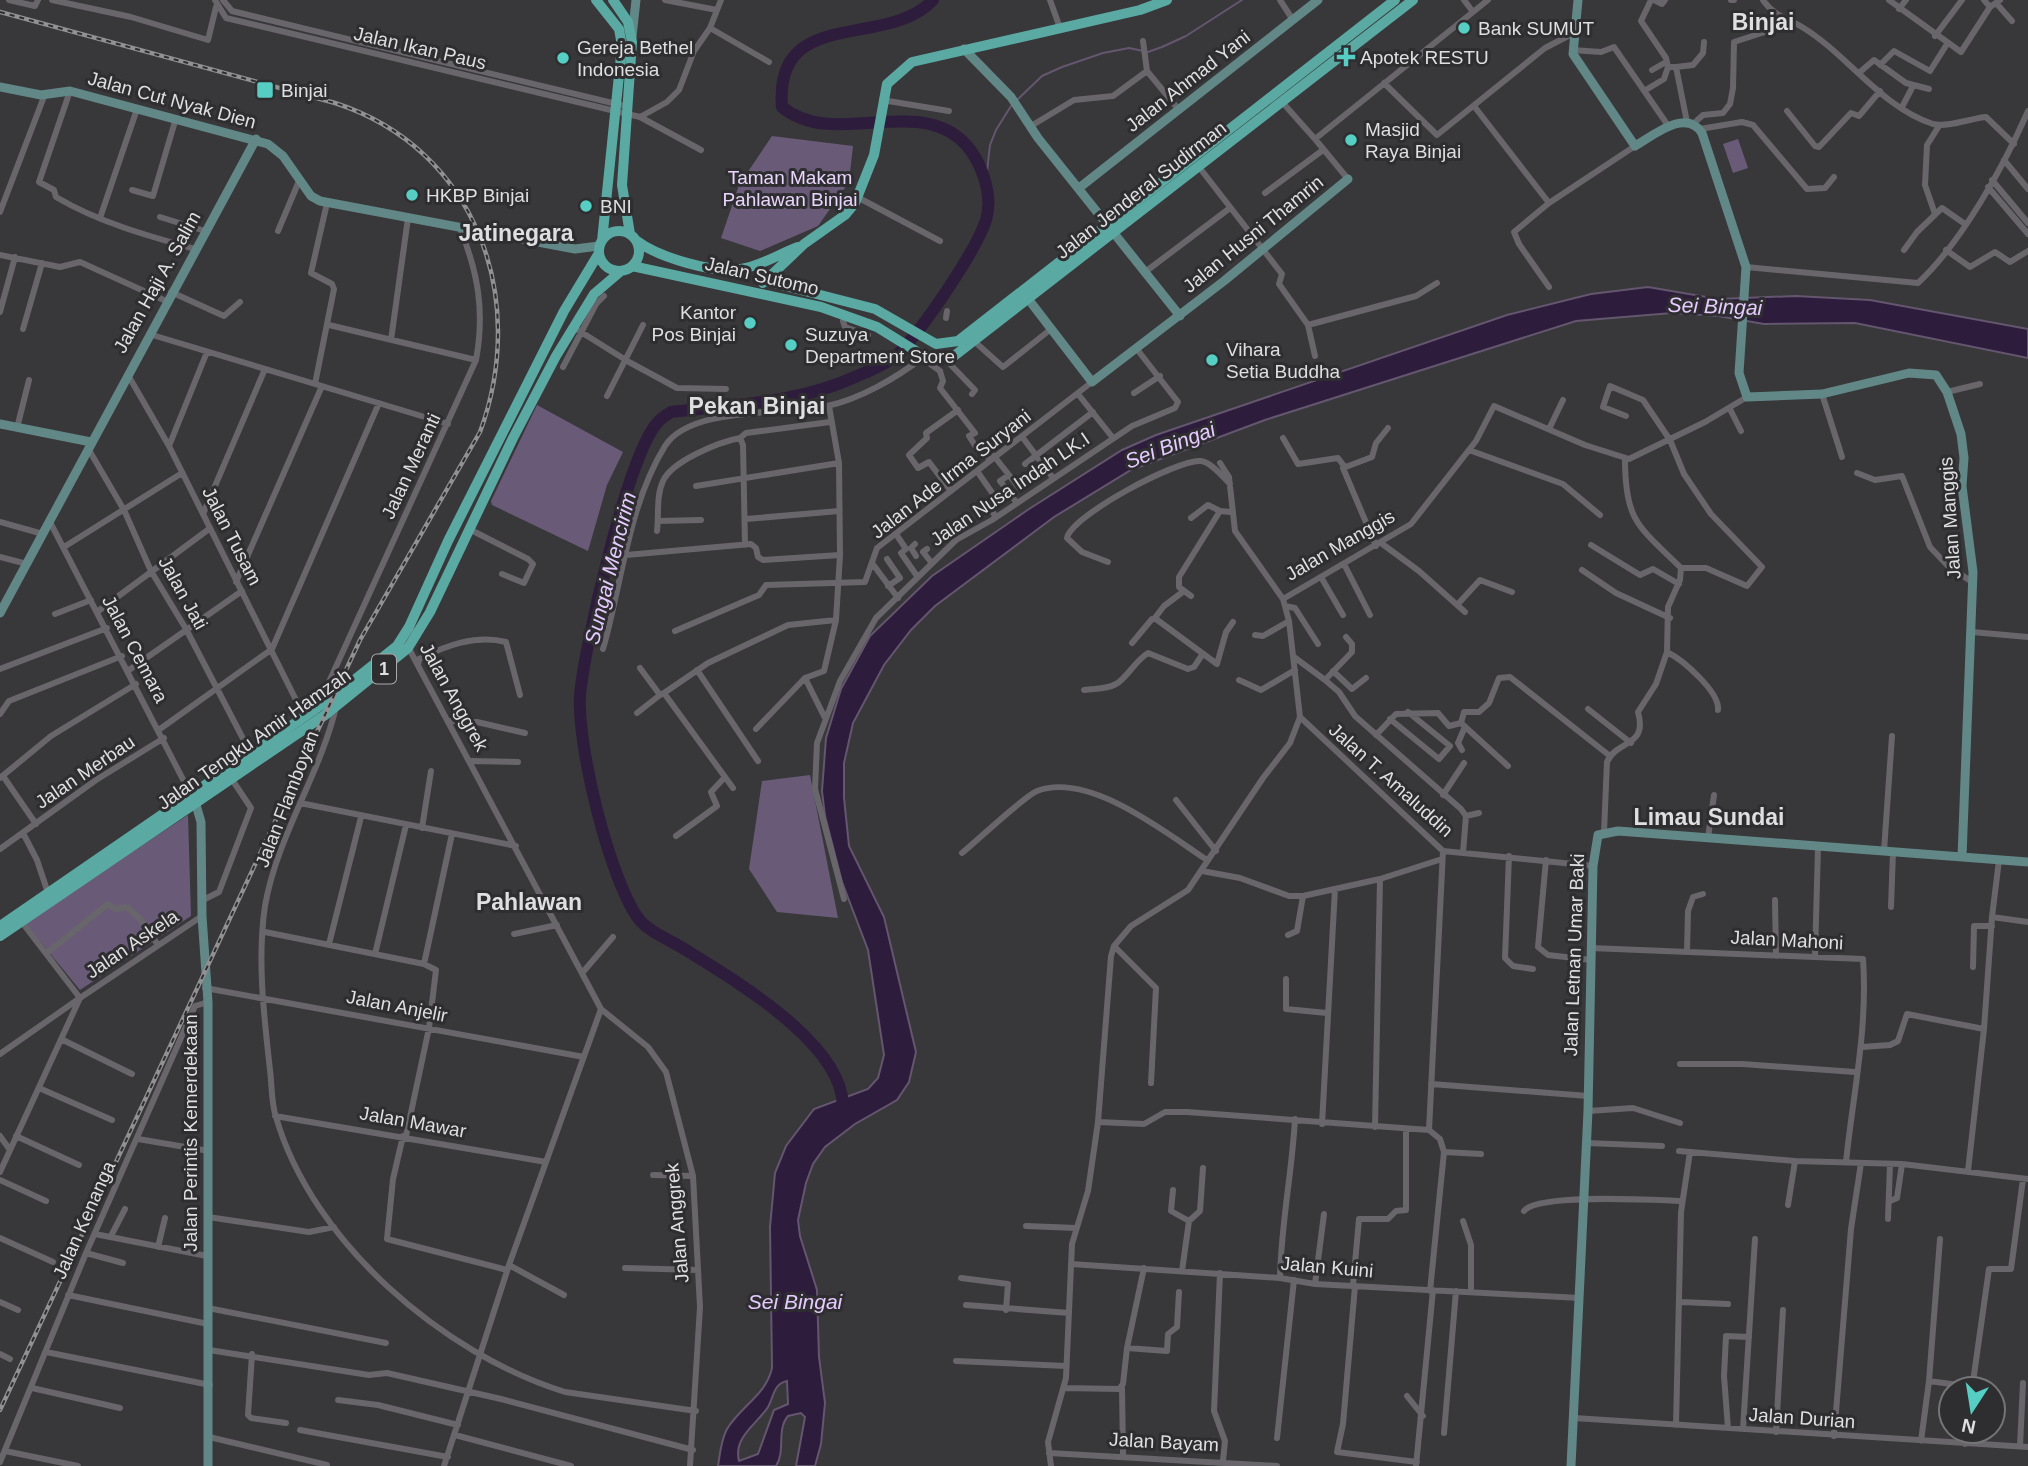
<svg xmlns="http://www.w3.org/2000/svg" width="2028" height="1466" font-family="Arial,sans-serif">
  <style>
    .green { fill: #695b78 }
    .water { fill: #2e1c3d; stroke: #63566e; stroke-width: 2; fill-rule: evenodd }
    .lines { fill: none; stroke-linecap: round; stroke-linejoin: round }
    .stream { stroke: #63566e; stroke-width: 2 }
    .river { stroke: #2e1c3d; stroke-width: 12 }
    .street { stroke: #68666a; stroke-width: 6 }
    .secondary { stroke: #618786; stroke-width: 9 }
    .primary { stroke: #5aa9a3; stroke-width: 10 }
    .rail-casing { stroke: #919092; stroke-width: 4.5 }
    .rail { stroke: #2e2d30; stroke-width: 2; stroke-dasharray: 5; stroke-linecap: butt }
    .poi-dot { fill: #56cec3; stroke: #2e2d30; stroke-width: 2.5 }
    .labels { text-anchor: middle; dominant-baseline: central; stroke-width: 6; stroke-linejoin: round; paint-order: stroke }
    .shield { fill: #2e2d30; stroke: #aaa9ab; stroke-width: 2 }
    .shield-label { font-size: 18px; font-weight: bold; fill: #dfdee0 }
    .poi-label { font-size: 19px; fill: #dfdee0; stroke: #2e2d30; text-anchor: start }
    .street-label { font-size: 19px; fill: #dfdee0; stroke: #2e2d30 }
    .park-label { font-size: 19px; fill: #e9d6fd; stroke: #2e2d30 }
    .water-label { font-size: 21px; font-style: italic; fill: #e5cbff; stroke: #2e2d30 }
    .quarter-label { font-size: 23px; font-weight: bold; fill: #dfdee0; stroke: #2e2d30 }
  </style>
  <rect width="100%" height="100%" fill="#38373a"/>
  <!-- green -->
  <path class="green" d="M772 136 853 146 849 182 818 226 760 251 721 238 739 185Z
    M1738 139 1748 168 1733 173 1723 144Z
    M537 405 623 452 607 485 588 551 492 505 491 501Z
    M810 775 838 918 777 912 749 869 762 781Z
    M188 815 191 916 80 990 25 923Z"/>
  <!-- water -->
  <path class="water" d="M1648 287 1718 299 1796 296 1870 300 2028 329V358L1855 323 1764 324 1718 316 1672 313 1576 321 1265 420 1131 470 1054 517 935 606 911 630 884 665 853 723 844 763V798L849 846 884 917 916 1052 909 1082 897 1100 855 1124 825 1147 813 1164 806 1183 798 1220 800 1236 817 1290 819 1357 825 1403 821 1444 815 1466H796L805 1417 801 1413 788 1416C776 1430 786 1451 776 1466H718C720 1453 721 1440 727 1429 741 1406 766 1395 772 1368L770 1227 775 1173 786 1146 814 1109 868 1089 878 1078 884 1055 868 950 842 882 825 816 822 791 826 738 841 689 870 636 932 576 1029 509 1122 450 1156 435 1507 315 1591 294ZM787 1381 788 1404 774 1410 758 1454 739 1461C733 1437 757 1424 768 1407 774 1397 773 1384 787 1381Z"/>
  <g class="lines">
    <!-- stream -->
    <path class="stream" d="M1017 100 1042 76 1062 67 1103 53 1129 48 1148 52 1162 47 1186 36 1242 0
      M986 180 990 145 996 130 1011 106"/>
    <!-- river -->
    <path class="river" d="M842 1114C853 1049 734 980 686 950 672 941 647 931 638 918 609 877 577 746 580 695 584 648 628 453 658 422 661 418 667 415 671 412 732 405 800 403 857 376 870 371 889 362 899 353 922 330 976 251 986 220 994 194 980 155 959 138 909 98 832 148 782 107 774 5 887 50 933 0"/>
    <!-- street -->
    <path class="street" d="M9 0 35 6 38 0
      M52 0 131 17 208 40 216 7
      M215 0 226 18 640 117 667 102 679 90 694 51 710 28 721 0
      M223 0 232 11 629 107
      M665 0 717 10
      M1050 0 1060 28
      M1280 0 1293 20
      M1464 0 1473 12
      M1651 0 1641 21 1666 58 1668 67H1676
      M1654 0 1662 4 1665 0
      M1731 0H1734
      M1763 0C1773 15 1787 18 1802 27 1847 54 1882 108 1933 124 1947 128 1972 118 1986 117L2014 144
      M1889 0 1961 52 1990 7
      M1984 0 1990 7 2000 0
      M1996 3 2012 21
      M1899 9 1906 0
      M710 28 769 62
      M1935 36 1962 0
      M1143 41 1147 71
      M1572 50 1601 52 1614 47 1669 127
      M1880 65 1894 51 1930 71 1947 44
      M1652 70 1666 62
      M1860 72 1874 60 1906 83 1929 89
      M1384 83 1437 135 1545 48 1576 32
      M70 91 39 182 54 190 56 197C98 222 148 236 195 249
      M1644 91 1664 79 1668 67
      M882 100 949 111
      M1282 102 1315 139
      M1474 106 1549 203 1514 232 1519 244 1549 287
      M1902 107 1913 86
      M1787 111 1815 146 1819 147 1851 113 1859 116 1880 91
      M640 117 701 150
      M1687 122 1676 67 1693 65 1703 53 1704 42
      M1693 124 1703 115 1723 113 1730 104 1733 88 1734 42 1777 28 1784 18
      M1031 126 1074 100 1113 96 1147 71 1179 110
      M1700 129 1742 122 1753 125 1807 189 1825 188 1834 177
      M2004 160 2028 189
      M1199 167 1282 274 1279 284 1308 325 1315 356
      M1348 179 1315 139 1488 0
      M1992 180 2028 223
      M1988 187 2028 234
      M132 190 153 196 176 118
      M1265 193 1323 150
      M859 198 940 241
      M1549 203 1635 146
      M0 212 45 94
      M1935 214 1925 185 1927 145 1939 126
      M160 217 205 231
      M100 218 137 109
      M278 231 299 181
      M1904 250 1917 232 1942 208 1965 224
      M1946 250 1970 267 1995 252 2010 262 2028 251
      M0 255 60 267 80 262 166 301
      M1746 267 1918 283C1962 242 2004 166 2028 111
      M1145 272 1230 208
      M171 292 224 316 240 302
      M0 312 15 257
      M846 314 843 321 845 327 868 335
      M946 318 947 311
      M329 325 476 360
      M1308 325 1416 296 1437 283
      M573 327 629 362 677 388 726 389
      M23 329 42 263
      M149 334 448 424
      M391 340 408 218
      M975 342 1003 367 1051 329
      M948 362 975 390 972 394
      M563 367 596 304 604 296
      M940 371 943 381 940 388 975 433 969 436 976 447 980 444 990 461
      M128 375 169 446 304 716
      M315 384 334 289 332 284 311 273 327 203
      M1947 392 1980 384
      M1134 393 1160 376
      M1078 394 1113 438
      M1822 394 1842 457
      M607 396 643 325
      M1730 409 1741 431
      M1626 416 1603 407 1610 386 1643 400 1670 440 1684 474 1711 514 1762 567 1747 586 1706 568H1681
      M17 428 29 380
      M1549 429 1563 400
      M740 438 746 433 830 422
      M1023 438 1053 478
      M1283 438 1298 464 1338 458 1344 466
      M169 446 207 352
      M89 450 124 510 151 571 186 629 250 752
      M1469 450 1563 484 1600 515
      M994 456 1009 475 1000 481 1017 503
      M1025 464 1093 412
      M977 471 995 497 987 504 996 517
      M1857 473 1875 480 1902 476 1930 547 1947 565 1972 582
      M1009 475 1019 488
      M696 486 839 463
      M951 491 929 462 918 468 909 455 927 438 926 433 958 410
      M203 514 265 369
      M1191 518 1208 505 1220 511 1231 512
      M746 519 839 511
      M658 521 701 520
      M0 522 43 534
      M50 522 190 793
      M469 529 528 559 533 564 524 583 502 574
      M657 531C659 515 656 496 663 481 672 461 719 442 740 438L743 445 745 545
      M896 534 906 549 901 553 917 576
      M1381 543 1419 571 1465 612
      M915 544 911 548 916 556
      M1591 545 1640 575 1653 569 1679 584
      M1376 546 1343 468 1372 457 1376 443 1388 428
      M64 547 182 473
      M927 549 923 552 931 562
      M626 555 751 544 756 548 758 557 763 560 840 555
      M0 557 27 564
      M887 559 900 578 888 586
      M1108 562 1082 552 1067 538C1071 516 1177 459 1201 461 1211 462 1223 477 1230 484
      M872 563 898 598
      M1344 564 1370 615
      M1582 570 1616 593 1670 618
      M1321 577 1343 615
      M236 582 322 386
      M1191 596 1179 587V577L1220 511
      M1283 599 1411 524 1476 441 1494 406 1585 445 1629 459 1705 422 1747 397
      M1457 605 1480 580 1512 592
      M1285 606 1295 608 1318 644
      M97 612 209 529
      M55 614 91 600
      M1154 619 1164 606 1184 591
      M675 631 759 595 766 585 865 582 877 548 1092 382
      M1972 632 2028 637
      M1255 635 1263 636 1289 621
      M1132 643 1152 619H1156L1217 664 1226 632 1233 622
      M407 645 601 1009 648 1047 666 1072 693 1176 700 1307 690 1466
      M603 649C622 583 628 506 665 446 690 406 785 415 827 406 860 399 896 378 922 358L940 371
      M1667 652C1683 660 1720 692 1718 710
      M1294 657 1325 680 1339 692 1355 716 1461 809 1466 816 1463 853
      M418 665 419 659C445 646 476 634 506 642L520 695
      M640 668 660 695 664 693 733 788
      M0 669 107 628
      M129 670 242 591
      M697 670 758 761
      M1333 671 1352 689 1366 678
      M805 678 825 718
      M1239 680 1261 690 1295 670
      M1325 680 1352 652V644L1346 637
      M1084 690C1095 688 1105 690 1116 684 1126 679 1135 661 1148 653L1188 669 1194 667 1202 655
      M664 693 708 663 788 625 836 620
      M318 706 476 360C485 311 478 273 460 228
      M336 707C320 775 277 836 265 906 257 959 264 1016 270 1070 272 1085 271 1102 276 1117 312 1242 443 1354 565 1392L696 1411
      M1588 709 1631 743
      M637 713 660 695
      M0 714 9 701 122 656
      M1300 717 1443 851 1593 866
      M1390 719 1439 759 1450 746 1408 712
      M450 721 477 722 525 733
      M1461 723 1464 712H1479L1489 703 1499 678 1510 677 1610 756
      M1461 723 1508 766
      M160 729 272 649 379 403
      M756 729 805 678 824 671 836 620 840 555 839 463 829 406
      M1376 735 1396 714 1438 713 1449 726 1461 723
      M1462 750 1458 743 1464 729
      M472 761 518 762
      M3 776 36 824
      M0 778 51 736 136 684
      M1443 795 1464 763
      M1176 800 1216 851
      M300 803 516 846
      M1466 816 1479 813
      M422 828 431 771
      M1604 832 1607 762C1617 739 1648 748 1638 712L1656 684 1667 652 1668 607 1680 580 1681 568C1638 526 1625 521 1625 459
      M23 833 37 860 48 893
      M676 836 717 806 711 792 725 777
      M1708 838 1714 795
      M0 849 96 780 164 738
      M1884 851 1892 736
      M962 853C977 841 1023 797 1037 791 1089 771 1166 833 1207 860
      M1509 856 1505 958 1513 966 1533 969
      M1546 860 1538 947 1548 955 1591 960
      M1202 871 1240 878 1289 896H1303L1380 879 1442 859
      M844 899 815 789 817 743 840 681 876 618 956 540 992 520 1132 426 1175 408 1178 402 1136 348
      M1775 900 1776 955
      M201 901 219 892 251 808 231 778
      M1891 907 1893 852
      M1992 917 1999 860
      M265 932 424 964 436 970 429 1028 406 1136
      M514 934 557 925
      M1288 935 1297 931 1303 896
      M329 944 361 817
      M1114 946 1156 988 1151 1083
      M1591 948 1863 959C1868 1028 1853 1094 1846 1162
      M48 952 108 904 115 909 127 907 140 919 158 945
      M1687 952 1688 911 1693 897 1703 894
      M375 954 406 825
      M1815 957 1818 847
      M424 964 452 834
      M1973 967 1974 926H1992
      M583 972 613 937
      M1286 979V1009L1327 1013
      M205 988 584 1057
      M61 1039 132 1074
      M1862 1047 1890 1045 1898 1041 1907 1014 1984 1029
      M0 1054 80 998 21 921
      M1680 1064H1742L1855 1072
      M1431 1084 1588 1096
      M39 1088 112 1120
      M1588 1111 1633 1108 1680 1123
      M275 1116 546 1162
      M1098 1122 1144 1124 1165 1112H1187L1429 1130 1440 1139 1444 1152 1430 1291
      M1322 1124 1335 889
      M1375 1127 1380 879
      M1429 1130 1443 851
      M0 1136 10 1150
      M16 1136 79 1165
      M403 1136 393 1179 387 1239 507 1270
      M138 1139 209 1151
      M1587 1143 1662 1146
      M1679 1151 1795 1161 1902 1164 2028 1179
      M1444 1152 1481 1154
      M1968 1171 1984 1029 1992 917 2028 922
      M0 1172 80 998 202 916
      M653 1175 693 1176
      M0 1180 46 1201
      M1173 1190 1171 1211 1189 1221 1182 1271
      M1890 1201 1897 1198 1902 1164
      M1788 1205 1795 1161
      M1524 1211C1538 1193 1653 1200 1682 1201
      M208 1217 309 1232 334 1227
      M1888 1219 1890 1164
      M1189 1221 1200 1211 1203 1168
      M1463 1221 1471 1245V1292
      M1026 1226 1076 1228
      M95 1234 207 1256
      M111 1236 125 1209
      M0 1238 53 1262
      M1940 1239 1929 1381 1973 1387
      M158 1247 165 1218
      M86 1253 123 1263
      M1071 1264 1280 1278 1315 1284 1580 1298
      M509 1265 564 1295
      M625 1268 698 1270
      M1220 1273 1214 1411 1225 1441 1223 1461
      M961 1278 1008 1284 1006 1310
      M1280 1278C1281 1224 1292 1173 1295 1119
      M1315 1284 1324 1214
      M1353 1285 1359 1219H1388L1396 1211 1406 1210V1130
      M1355 1286 1343 1424 1337 1452 1417 1462
      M68 1295 208 1324
      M0 1302 18 1310
      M1681 1302 1728 1304
      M966 1305 1069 1313
      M208 1308 386 1343
      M1127 1348 1144 1268
      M209 1350 369 1375 387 1373 501 1399 693 1450
      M46 1352 210 1385
      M0 1354 10 1359
      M252 1354 248 1415 251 1418 286 1423
      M956 1361 1066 1366
      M32 1388 120 1408
      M1064 1388 1119 1389 1123 1384 1127 1348 1167 1351 1168 1334 1177 1327 1179 1292
      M1122 1388 1123 1455
      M1972 1389 1989 1269H2011L2023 1179
      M1407 1396 1423 1416
      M338 1400 378 1405 458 1425
      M1574 1418 2028 1447
      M1676 1425 1681 1212 1690 1152
      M1728 1428 1724 1376 1726 1336 1749 1337
      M1743 1429 1755 1239
      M300 1430 448 1457
      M1776 1432 1783 1310
      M1444 1433 1456 1291
      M455 1435 571 1466
      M1834 1436 1851 1229 1861 1163
      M209 1437 327 1465
      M1277 1438 1294 1280
      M1921 1441 1929 1381
      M1965 1444 1966 1431
      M2020 1446 2023 1383
      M5 1451 78 1466
      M1049 1453 1277 1466
      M0 1462 86 1253 195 1006 208 1002
      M444 1466 509 1265 601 1009
      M1051 1466 1048 1442 1066 1378 1072 1244 1088 1191 1098 1122 1111 956 1114 946 1131 926 1188 890 1263 778 1290 743 1300 717 1289 621 1283 599 1235 531 1229 477 1220 463
      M1416 1466 1433 1290"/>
    <!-- secondary -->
    <path class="secondary" d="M1578 0 1573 54 1635 146C1654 135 1686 108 1702 133L1746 267 1739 373 1747 397 1822 394 1909 373 1936 375 1947 392 1961 434 1964 458 1962 486 1973 572 1962 857
      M632 37 636 0
      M964 49 1011 97 1038 138 1180 316
      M0 87 41 95 70 91 268 144 283 156 311 196 320 201 575 249 599 246
      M1079 188 1318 0
      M1029 300 1092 382 1224 281 1348 179
      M0 424 91 442
      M0 613 256 139
      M194 798 201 822 202 916 208 1002V1466
      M1571 1466 1588 1111 1593 866 1598 835 1618 831 2028 862"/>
    <!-- primary -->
    <path class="primary" d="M596 0 619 29 622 46 602 241
      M613 0 628 22 632 42 622 185 630 234
      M599 251a20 20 0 1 1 40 0a20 20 0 1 1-40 0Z
      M637 241C658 257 714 274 741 269 761 266 779 254 798 247
      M632 266 821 307 877 327 919 353 936 358 954 356 1413 0
      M766 281 875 309 936 344 958 341 1395 0
      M763 283 804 244 845 215 855 203 874 155 887 84 912 62 1140 10 1167 0
      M0 926 333 697 397 646 409 627 448 541 564 311 599 253
      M0 936 325 715 408 648 430 612 513 438 556 356 594 294 621 271"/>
    <!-- rail casing -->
    <g class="rail-casing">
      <path id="rail" d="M0 12 335 103C477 149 529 299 480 432L360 640 0 1410"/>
    </g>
    <!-- rail -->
    <use href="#rail" class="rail"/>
  </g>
  <!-- markers -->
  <g class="poi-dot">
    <circle cx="1464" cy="28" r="7"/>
    <path d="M1342.5 46.5h7v7h7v7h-7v7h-7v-7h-7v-7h7z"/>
    <circle cx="563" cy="58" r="7"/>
    <rect x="256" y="81" width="18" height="18" rx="3.5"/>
    <circle cx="1351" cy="140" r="7"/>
    <circle cx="412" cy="195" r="7"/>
    <circle cx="586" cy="206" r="7"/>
    <circle cx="750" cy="323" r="7"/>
    <circle cx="791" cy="345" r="7"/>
    <circle cx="1212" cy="360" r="7"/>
  </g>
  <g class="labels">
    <!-- shield labels -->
    <rect class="shield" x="372" y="654.5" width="24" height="29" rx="5"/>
    <g class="shield-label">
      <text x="384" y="669">1</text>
    </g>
    <!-- poi labels -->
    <g class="poi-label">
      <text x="1478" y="28">Bank SUMUT</text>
      <text x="577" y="47">Gereja Bethel<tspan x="577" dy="22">Indonesia</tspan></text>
      <text x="1360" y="57">Apotek RESTU</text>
      <text x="281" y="90">Binjai</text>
      <text x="1365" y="129">Masjid<tspan x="1365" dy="22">Raya Binjai</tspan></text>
      <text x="426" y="195">HKBP Binjai</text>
      <text x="600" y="206">BNI</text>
      <text x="736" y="312" text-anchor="end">Kantor<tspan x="736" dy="22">Pos Binjai</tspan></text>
      <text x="805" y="334">Suzuya<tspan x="805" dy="22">Department Store</tspan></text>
      <text x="1226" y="349">Vihara<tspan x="1226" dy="22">Setia Buddha</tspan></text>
    </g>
    <!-- street labels -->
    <g class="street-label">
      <text transform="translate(420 48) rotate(13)">Jalan Ikan Paus</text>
      <text transform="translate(1188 81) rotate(-38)">Jalan Ahmad Yani</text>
      <text transform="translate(172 100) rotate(15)">Jalan Cut Nyak Dien</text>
      <text transform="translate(1141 190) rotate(-38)">Jalan Jenderal Sudirman</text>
      <text transform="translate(1253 234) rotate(-39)">Jalan Husni Thamrin</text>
      <text transform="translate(762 276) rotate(13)">Jalan Sutomo</text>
      <text transform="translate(157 282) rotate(-61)">Jalan Haji A. Salim</text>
      <text transform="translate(411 466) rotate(-65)">Jalan Meranti</text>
      <text transform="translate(951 474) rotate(-38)">Jalan Ade Irma Suryani</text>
      <text transform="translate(1010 489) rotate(-34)">Jalan Nusa Indah LK.I</text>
      <text transform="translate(1950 518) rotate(-94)">Jalan Manggis</text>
      <text transform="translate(232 536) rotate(63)">Jalan Tusam</text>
      <text transform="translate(1340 545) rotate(-30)">Jalan Manggis</text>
      <text transform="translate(183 593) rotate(61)">Jalan Jati</text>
      <text transform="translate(135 649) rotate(62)">Jalan Cemara</text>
      <text transform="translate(454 697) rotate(61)">Jalan Anggrek</text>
      <text transform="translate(254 739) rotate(-35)">Jalan Tengku Amir Hamzah</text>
      <text transform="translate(85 772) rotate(-34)">Jalan Merbau</text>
      <text transform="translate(1391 780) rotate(42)">Jalan T. Amaluddin</text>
      <text transform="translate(287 799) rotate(-69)">Jalan Flamboyan</text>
      <text transform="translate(1787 940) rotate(3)">Jalan Mahoni</text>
      <text transform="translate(132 944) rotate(-34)">Jalan Askela</text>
      <text transform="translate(1574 955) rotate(-88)">Jalan Letnan Umar Baki</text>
      <text transform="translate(397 1006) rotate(11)">Jalan Anjelir</text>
      <text transform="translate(413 1122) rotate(10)">Jalan Mawar</text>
      <text transform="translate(190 1133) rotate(-90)">Jalan Perintis Kemerdekaan</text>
      <text transform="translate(84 1220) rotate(-66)">Jalan Kenanga</text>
      <text transform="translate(677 1223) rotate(-95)">Jalan Anggrek</text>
      <text transform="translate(1327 1267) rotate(5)">Jalan Kuini</text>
      <text transform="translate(1802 1418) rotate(4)">Jalan Durian</text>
      <text transform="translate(1164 1442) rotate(3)">Jalan Bayam</text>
    </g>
    <!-- park labels -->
    <g class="park-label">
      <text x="790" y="177">Taman Makam<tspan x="790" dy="22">Pahlawan Binjai</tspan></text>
    </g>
    <!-- water labels -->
    <g class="water-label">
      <text transform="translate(1715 306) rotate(2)">Sei Bingai</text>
      <text transform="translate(1170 445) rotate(-21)">Sei Bingai</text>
      <text transform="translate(610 568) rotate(-76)">Sungai Mencirim</text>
      <text x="795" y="1301">Sei Bingai</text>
    </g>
    <!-- quarter labels -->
    <g class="quarter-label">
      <text x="1763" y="22">Binjai</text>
      <text x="516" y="233">Jatinegara</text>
      <text x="757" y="406">Pekan Binjai</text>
      <text x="1709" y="817">Limau Sundai</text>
      <text x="529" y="902">Pahlawan</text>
    </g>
  </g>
  <!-- north arrow -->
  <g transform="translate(1972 1410) rotate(192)"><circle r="33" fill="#2e2d30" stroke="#757476" stroke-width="2"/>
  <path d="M0-5L12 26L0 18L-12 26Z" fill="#56cec3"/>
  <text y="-10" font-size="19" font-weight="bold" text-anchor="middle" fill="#dfdee0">N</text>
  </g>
</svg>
